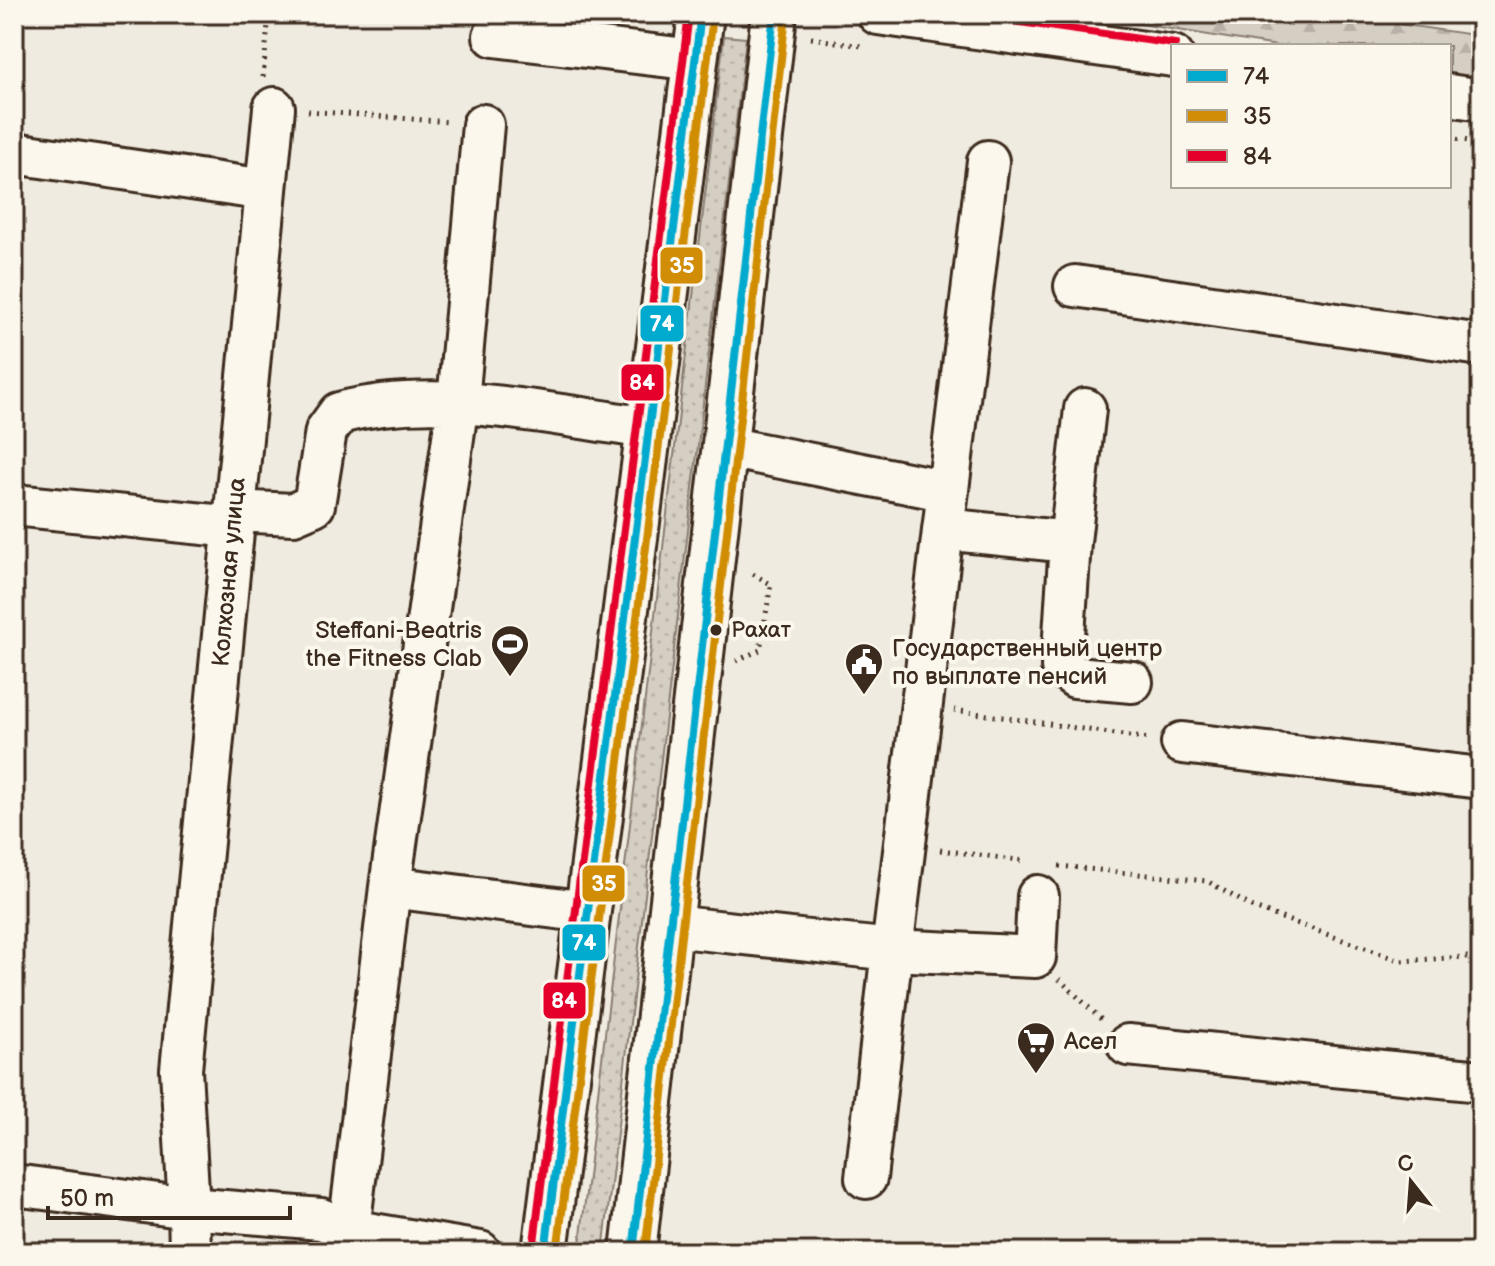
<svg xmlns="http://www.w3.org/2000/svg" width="1495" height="1266" font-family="'Balsamiq Sans',sans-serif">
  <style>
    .grass { fill: url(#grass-dots); stroke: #887c70; stroke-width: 2 }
    .forest { fill: url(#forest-firs); stroke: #887c70; stroke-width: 2 }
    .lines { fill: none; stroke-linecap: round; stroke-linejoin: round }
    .minor-casing { stroke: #3b2a1e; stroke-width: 46 }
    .major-casing { stroke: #3b2a1e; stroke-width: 50 }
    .path { stroke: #3b2a1e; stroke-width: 5; stroke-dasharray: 2 6; stroke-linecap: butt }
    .minor { stroke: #fbf7ec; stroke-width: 40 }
    .major { stroke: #fbf7ec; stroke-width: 44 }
    .bus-1-casing { stroke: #fbf7ec; stroke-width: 14 }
    .bus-2-casing { stroke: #fbf7ec; stroke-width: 14 }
    .bus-3-casing { stroke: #fbf7ec; stroke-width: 14 }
    .bus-1 { stroke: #00a9ce; stroke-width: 8 }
    .bus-2 { stroke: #d18d06; stroke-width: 8 }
    .bus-3 { stroke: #e4002b; stroke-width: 8 }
    .bus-dot { fill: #3b2a1e; stroke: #fbf7ec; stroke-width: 3 }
    .labels { text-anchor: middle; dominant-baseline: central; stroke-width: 8; stroke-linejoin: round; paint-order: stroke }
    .bus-label { font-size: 22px; fill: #3b2a1e; stroke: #fbf7ec; text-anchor: start }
    .street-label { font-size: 24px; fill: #3b2a1e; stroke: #fbf7ec }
    .poi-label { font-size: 24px; fill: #3b2a1e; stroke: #fbf7ec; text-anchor: start }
    .line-badge { stroke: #fbf7ec; stroke-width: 3 }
    .badge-label { font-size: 22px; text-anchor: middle; font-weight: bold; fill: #fff }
  </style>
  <defs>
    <pattern id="grass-dots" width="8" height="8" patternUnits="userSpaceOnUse" patternTransform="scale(2)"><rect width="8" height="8" fill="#d5cec3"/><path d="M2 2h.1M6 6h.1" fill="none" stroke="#b8b1a7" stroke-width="1.8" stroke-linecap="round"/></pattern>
    <pattern id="forest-firs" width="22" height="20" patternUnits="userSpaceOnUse" patternTransform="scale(2)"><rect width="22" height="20" fill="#d5cec3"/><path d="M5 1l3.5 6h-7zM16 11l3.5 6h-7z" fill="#b8b1a7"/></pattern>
  </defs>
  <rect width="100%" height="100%" fill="#f0ebe0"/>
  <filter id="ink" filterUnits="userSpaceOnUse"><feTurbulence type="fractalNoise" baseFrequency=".0125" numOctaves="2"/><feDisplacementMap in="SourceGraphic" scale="16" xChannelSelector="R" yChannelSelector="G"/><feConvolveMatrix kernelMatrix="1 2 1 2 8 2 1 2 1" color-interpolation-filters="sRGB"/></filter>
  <g filter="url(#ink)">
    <!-- grass -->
    <path class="grass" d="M724 36 746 38 603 1252H579Z"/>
    <!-- forest -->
    <path class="forest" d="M1078 14H1331L1481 36V79L1449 74V46H1277Z"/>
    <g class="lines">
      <!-- minor casing -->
      <g class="minor-casing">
        <path id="minor" d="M878 14 1173 56
          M494 36 695 60
          M1449 95 1481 100
          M14 153 266 190 181 1070 189 1208 14 1185
          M266 190 274 108
          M1075 286 1481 345
          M726 447 948 491
          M14 505 234 527
          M235 511 293 514 314 505 326 431 339 413C440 387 548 415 649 428
          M943 529 1070 542 1085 409
          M1070 542 1062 667 1075 677 1132 682
          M1182 743 1481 778
          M390 887 588 912
          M671 926 892 950 988 161
          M1128 1045 1481 1081
          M866 1178 892 950 1035 957 1038 896
          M349 1230 390 887 458 402 483 125
          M190 1252 189 1208 321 1219 349 1230 480 1252"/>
      </g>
      <!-- major casing -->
      <g class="major-casing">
        <path id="major" d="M545 1252 701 14
          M633 1252 774 14"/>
      </g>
      <!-- path -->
      <path class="path" d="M811 38 861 46
        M263 77 269 14
        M308 111 450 122
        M1449 138 1481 143
        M736 661 760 650 771 584 749 572
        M954 710 1150 739
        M940 850 1026 861
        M1059 866 1207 881 1254 908 1401 961 1481 956
        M1059 979 1104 1022"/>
      <!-- minor -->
      <use href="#minor" class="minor"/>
      <!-- major -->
      <use href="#major" class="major"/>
      <!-- bus-1 casing -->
      <g class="bus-1-casing">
        <path id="bus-1" d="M545 1252 701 14
          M633 1252 774 14"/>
      </g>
      <!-- bus-2 casing -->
      <g class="bus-2-casing">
        <path id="bus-2" d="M557 1252 713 16
          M645 1252 786 15"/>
      </g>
      <!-- bus-3 casing -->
      <g class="bus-3-casing">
        <path id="bus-3" d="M963 14 1175 44
          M533 1250 689 14"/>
      </g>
      <!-- bus-1 -->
      <use href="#bus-1" class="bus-1"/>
      <!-- bus-2 -->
      <use href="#bus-2" class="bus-2"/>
      <!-- bus-3 -->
      <use href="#bus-3" class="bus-3"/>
    </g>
  </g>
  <!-- icons -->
  <defs>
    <g id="stadium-pin" transform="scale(2)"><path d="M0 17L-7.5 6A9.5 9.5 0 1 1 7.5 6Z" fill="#3b2a1e" stroke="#fbf7ec"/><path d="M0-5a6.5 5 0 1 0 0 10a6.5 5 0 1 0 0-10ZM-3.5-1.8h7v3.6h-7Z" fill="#fff"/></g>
    <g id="civic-pin" transform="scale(2)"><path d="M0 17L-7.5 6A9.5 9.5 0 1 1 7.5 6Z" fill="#3b2a1e" stroke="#fbf7ec"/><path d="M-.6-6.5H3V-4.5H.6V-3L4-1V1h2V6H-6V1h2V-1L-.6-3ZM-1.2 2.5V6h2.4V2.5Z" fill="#fff"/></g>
    <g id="supermarket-pin" transform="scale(2)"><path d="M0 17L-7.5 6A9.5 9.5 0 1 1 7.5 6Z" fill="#3b2a1e" stroke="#fbf7ec"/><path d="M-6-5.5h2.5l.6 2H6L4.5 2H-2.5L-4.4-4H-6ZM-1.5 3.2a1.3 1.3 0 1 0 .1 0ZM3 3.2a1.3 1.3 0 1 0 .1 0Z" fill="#fff"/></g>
  </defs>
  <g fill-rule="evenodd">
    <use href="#stadium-pin" x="510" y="644"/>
    <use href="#civic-pin" x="864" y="662"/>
    <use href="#supermarket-pin" x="1036" y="1041"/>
  </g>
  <!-- markers -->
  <circle class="bus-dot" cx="716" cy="630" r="7"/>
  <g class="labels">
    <!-- bus labels -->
    <g class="bus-label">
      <text x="731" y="630">Рахат</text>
    </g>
    <!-- street labels -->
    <g class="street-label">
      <text transform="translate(229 572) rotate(-85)">Колхозная улица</text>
    </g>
    <!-- poi labels -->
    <g class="poi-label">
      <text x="482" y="630" text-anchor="end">Steffani-Beatris<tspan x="482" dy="28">the Fitness Clab</tspan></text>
      <text x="892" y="648">Государственный центр<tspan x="892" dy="28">по выплате пенсий</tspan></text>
      <text x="1064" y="1041">Асел</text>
    </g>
  </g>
  <g class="line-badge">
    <rect x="659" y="246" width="45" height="39" rx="8" fill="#d18d06"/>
    <rect x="639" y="304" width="46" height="39" rx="8" fill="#00a9ce"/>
    <rect x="620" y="363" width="45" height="39" rx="8" fill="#e4002b"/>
    <rect x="581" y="864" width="45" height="39" rx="8" fill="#d18d06"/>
    <rect x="561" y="923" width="46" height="39" rx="8" fill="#00a9ce"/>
    <rect x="542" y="981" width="45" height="39" rx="8" fill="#e4002b"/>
  </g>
  <g class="badge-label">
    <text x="682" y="273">35</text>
    <text x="662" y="331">74</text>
    <text x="642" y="390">84</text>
    <text x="604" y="891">35</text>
    <text x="584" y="950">74</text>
    <text x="564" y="1008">84</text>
  </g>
  <!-- margin -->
  <rect width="1495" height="1266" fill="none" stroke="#fbf7ec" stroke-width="48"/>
  <rect x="24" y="24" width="1447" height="1218" fill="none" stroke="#3b2a1e" stroke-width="3" filter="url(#ink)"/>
  <!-- legend -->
  <rect x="1171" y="44" width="280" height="144" fill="#fbf7ec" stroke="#aea59a" stroke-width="2"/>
  <rect x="1187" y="70" width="40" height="12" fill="#00a9ce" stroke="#aea59a" stroke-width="2"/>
  <text x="1243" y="84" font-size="24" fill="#3b2a1e">74</text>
  <rect x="1187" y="110" width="40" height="12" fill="#d18d06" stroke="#aea59a" stroke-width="2"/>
  <text x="1243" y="124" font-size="24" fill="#3b2a1e">35</text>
  <rect x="1187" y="150" width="40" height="12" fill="#e4002b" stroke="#aea59a" stroke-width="2"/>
  <text x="1243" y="164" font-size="24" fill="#3b2a1e">84</text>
  <!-- north arrow -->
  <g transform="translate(1411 1182) rotate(343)" stroke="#fbf7ec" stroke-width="6" paint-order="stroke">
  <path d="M0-6L14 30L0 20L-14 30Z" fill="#3b2a1e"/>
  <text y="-12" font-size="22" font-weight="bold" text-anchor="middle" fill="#3b2a1e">С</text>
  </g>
  <!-- scale -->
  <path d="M48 1206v12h242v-12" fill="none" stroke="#3b2a1e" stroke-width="4"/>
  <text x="60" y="1206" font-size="24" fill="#3b2a1e" stroke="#fbf7ec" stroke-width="6" paint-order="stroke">50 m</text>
</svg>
